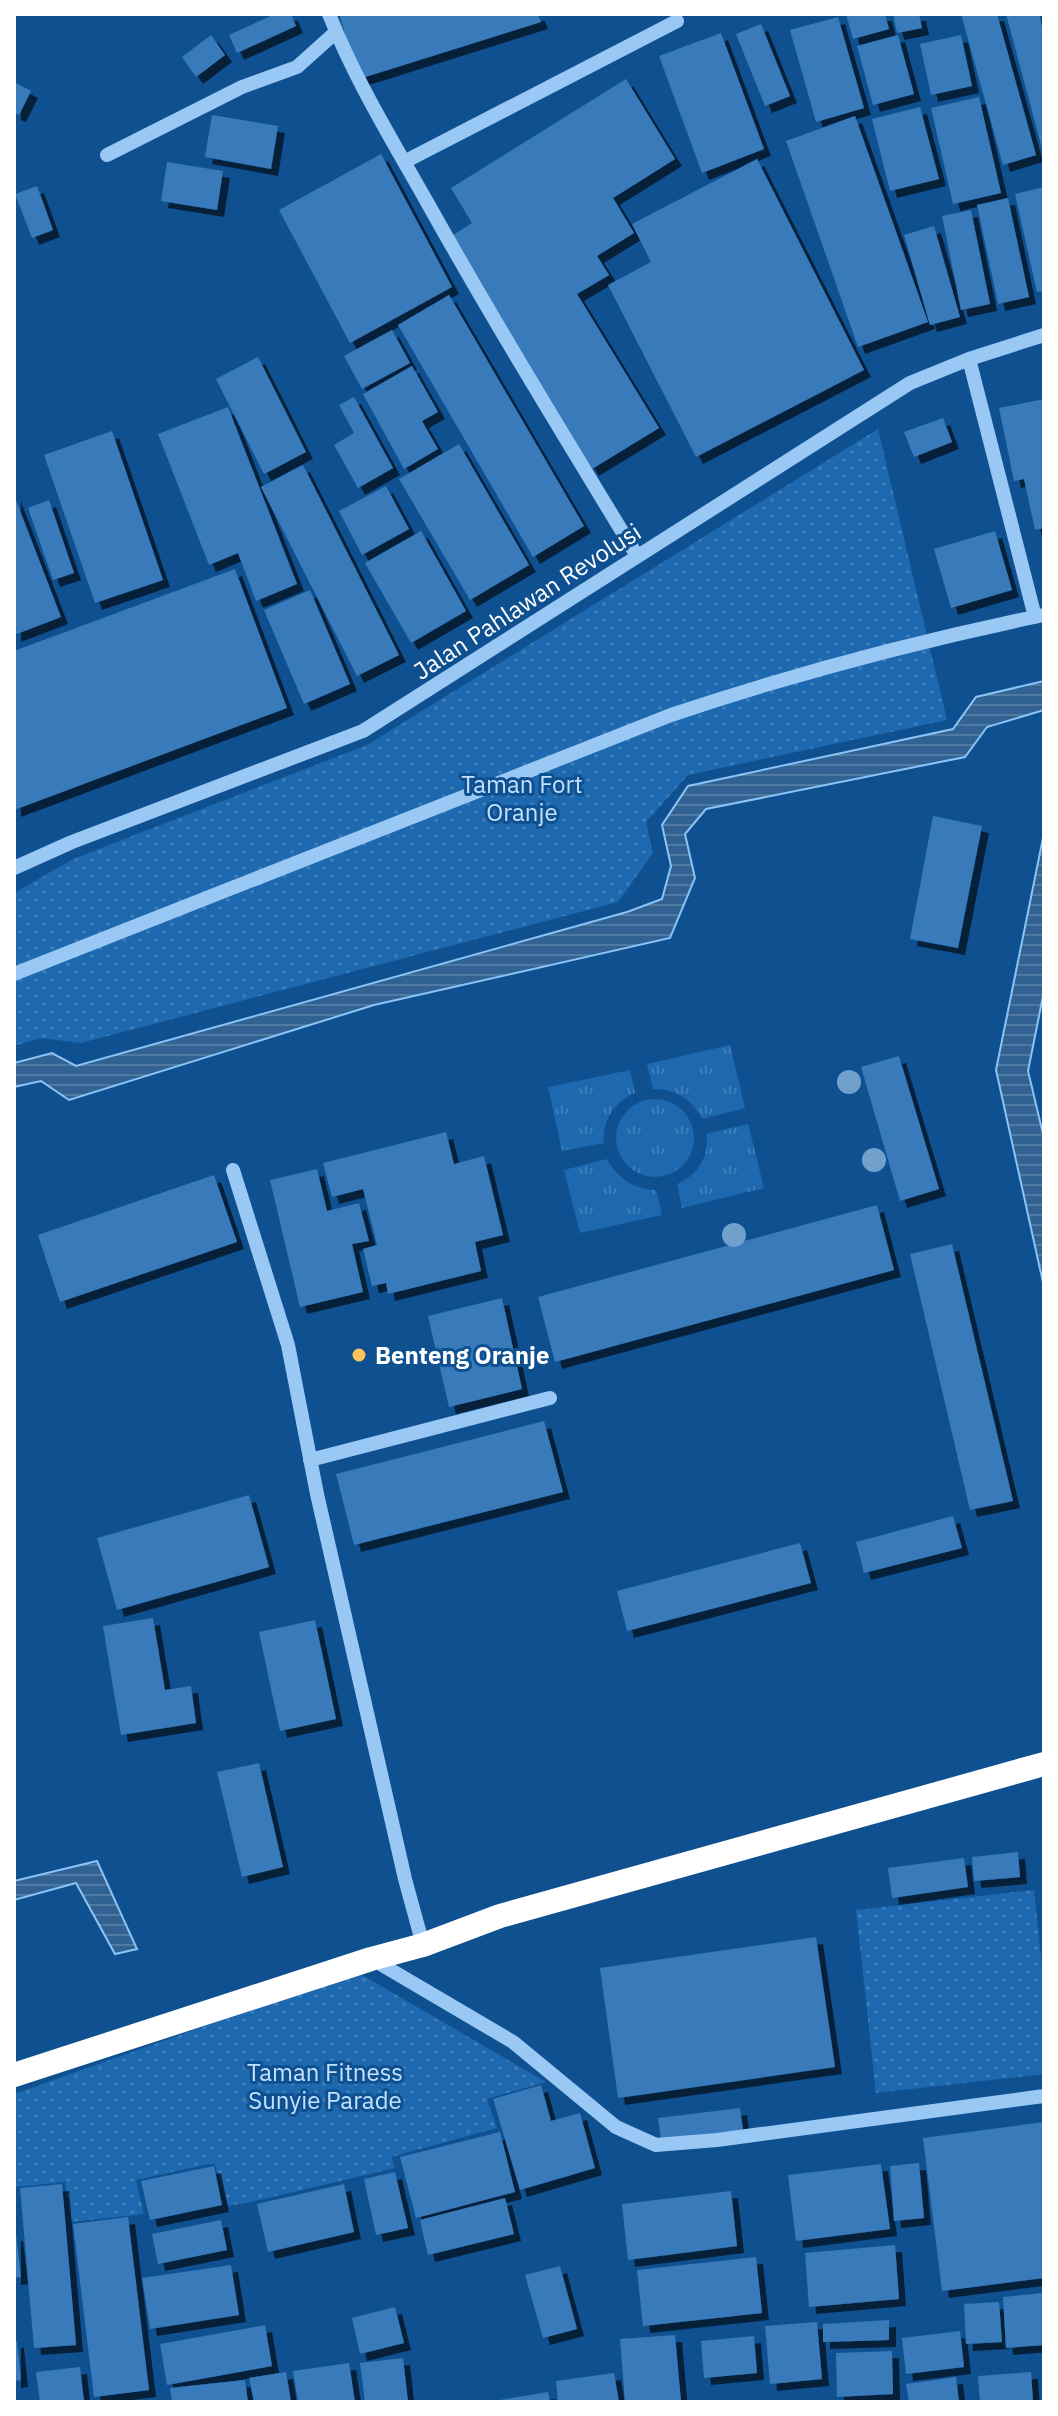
<svg xmlns="http://www.w3.org/2000/svg" width="1058" height="2416" font-family="'IBM Plex Sans',sans-serif">
  <style>
    .grass { fill: url(#grass-tufts) }
    .park { fill: url(#park-dots) }
    .water { fill: url(#water-rules); stroke: #8ac4f7; stroke-width: 2 }
    .building { fill: #377aba; filter: url(#shadow) }
    .lines { fill: none; stroke-linecap: round; stroke-linejoin: round }
    .minor { stroke: #99c8f4; stroke-width: 14 }
    .highway { stroke: #fff; stroke-width: 24 }
    .tree { fill: #71a0cd }
    .poi-dot { fill: #ffc55c; stroke: #0f5091; stroke-width: 3 }
    .labels { text-anchor: middle; dominant-baseline: central; stroke-width: 6; stroke-linejoin: round; paint-order: stroke }
    .street-label { font-size: 24px; fill: #fff; stroke: #0f5091 }
    .park-label { font-size: 24px; fill: #c1e1fe; stroke: #0f5091 }
    .poi-label { font-size: 24px; font-weight: bold; fill: #fff; stroke: #0f5091; text-anchor: start }
  </style>
  <defs>
    <pattern id="grass-tufts" width="24" height="20" patternUnits="userSpaceOnUse" patternTransform="scale(2)"><rect width="24" height="20" fill="#1d68ae"/><path d="M3 7l-1-3M5 7V3M7 7l1-3M15 17l-1-3M17 17v-4M19 17l1-3" fill="none" stroke="#3f7fba"/></pattern>
    <pattern id="park-dots" width="8" height="8" patternUnits="userSpaceOnUse" patternTransform="scale(2)"><rect width="8" height="8" fill="#1d68ae"/><path d="M2 2h.1M6 6h.1" fill="none" stroke="#3f7fba" stroke-width="1.8" stroke-linecap="round"/></pattern>
    <pattern id="water-rules" width="6" height="5" patternUnits="userSpaceOnUse" patternTransform="scale(2)"><rect width="6" height="5" fill="#326291"/><path d="M0 2.5h6" fill="none" stroke="#517aa2"/></pattern>
    <filter id="shadow"><feDropShadow dx="7" dy="7" stdDeviation="0" flood-color="#0009"/></filter>
  </defs>
  <rect width="100%" height="100%" fill="#0f5091"/>
  <!-- grass -->
  <path class="grass" d="M730 1045 745 1108 702 1119C692 1099 676 1089 653 1089L647 1064Z
    M630 1070 635 1093C614 1102 602 1121 604 1143L562 1151 548 1087Z
    M616 1138a39 39 0 1 1 78 0a39 39 0 1 1-78 0Z
    M748 1124 764 1188 682 1208 677 1184C696 1177 711 1155 706 1134Z
    M607 1159C618 1179 634 1189 656 1190L662 1215 580 1233 564 1170Z"/>
  <!-- park -->
  <path class="park" d="M878 429 947 720 688 775 646 822 653 853 618 902 81 1043 41 1038 14 1046V893L73 859 367 745Z
    M1034 1890 1044 1984V2074L876 2093 856 1910Z
    M357 1972 546 2082 487 2099 497 2128 391 2157 395 2168 251 2202 228 2206 214 2163 136 2180 144 2214 71 2222 65 2182 15 2187 14 2094Z"/>
  <!-- water -->
  <path class="water" d="M1044 681V710L987 727 965 757 706 809 685 834 695 878 670 938 374 1005 69 1100 41 1081 14 1087V1063L52 1053 76 1066 627 912 662 899 671 866 662 825 688 786 953 729 976 697Z
    M1044 833V991L1028 1071 1044 1138V1287L996 1070Z
    M97 1861 137 1949 115 1954 76 1883 14 1900V1881Z"/>
  <!-- building -->
  <path class="building" d="M275 14H291L296 26 237 53 229 35Z
    M339 14H538L541 22 359 79Z
    M846 14H885L889 29 853 39Z
    M893 14H919L922 28 897 33Z
    M961 14H997L1036 155 1003 165Z
    M1006 14H1039L1044 35V156Z
    M838 17 864 108 816 122 790 30Z
    M761 24 790 96 765 106 736 34Z
    M721 33 764 149 702 173 659 56Z
    M211 35 225 55 196 77 182 57Z
    M898 35 914 94 873 105 857 46Z
    M961 35 972 86 931 95 920 44Z
    M626 79 675 159 613 198 634 233 597 256 609 275 577 294 659 428 592 469 450 237 472 223 451 188Z
    M14 82 31 91 19 115 14 113Z
    M979 97 1001 193 953 204 931 108Z
    M920 107 939 179 890 191 872 119Z
    M212 115 278 126 271 169 205 157Z
    M855 116 928 322 858 347 786 141Z
    M381 154 452 287 350 343 279 210Z
    M757 159 864 370 696 457 608 285 651 262 632 224Z
    M167 162 223 171 217 210 161 201Z
    M37 186 53 230 32 238 15 194Z
    M1044 187V291L1037 292 1015 194Z
    M1008 198 1029 297 998 304 977 205Z
    M971 210 990 304 961 310 942 216Z
    M934 226 960 317 930 325 904 235Z
    M449 295 584 526 533 557 398 325Z
    M392 330 410 363 362 389 344 356Z
    M258 357 306 452 264 474 216 379Z
    M412 366 438 412 422 421 438 449 404 469 363 394Z
    M354 397 393 468 358 488 334 445 354 433 339 405Z
    M1044 399V528L1035 530 1024 479 1014 481 999 408Z
    M228 407 297 584 256 601 238 553 209 565 158 434Z
    M943 418 952 442 914 457 904 432Z
    M112 431 163 580 95 603 44 455Z
    M459 444 529 565 470 600 399 479Z
    M303 465 399 655 357 676 261 487Z
    M386 486 409 529 362 555 339 511Z
    M14 495 61 617 14 635Z
    M49 500 74 573 53 580 28 508Z
    M421 531 466 611 411 643 365 563Z
    M995 531 1012 590 951 608 934 549Z
    M235 569 287 708 14 810V651Z
    M310 590 350 684 304 704 264 610Z
    M933 816 982 826 958 948 910 939Z
    M899 1056 939 1189 900 1201 861 1067Z
    M446 1132 454 1164 484 1156 503 1235 475 1242 481 1271 388 1294 386 1283 372 1286 363 1249 377 1245 363 1189 332 1197 323 1163Z
    M317 1169 327 1211 359 1203 369 1241 352 1244 363 1292 300 1307 270 1180Z
    M214 1175 237 1242 60 1302 38 1235Z
    M877 1205 894 1270 555 1362 538 1297Z
    M952 1244 1013 1501 970 1510 910 1254Z
    M502 1298 522 1389 449 1407 428 1316Z
    M544 1421 563 1492 354 1545 336 1474Z
    M249 1495 269 1567 117 1610 97 1538Z
    M953 1516 962 1548 864 1573 856 1542Z
    M800 1543 811 1583 627 1631 617 1591Z
    M153 1618 165 1690 191 1686 196 1723 121 1735 103 1626Z
    M315 1620 336 1719 280 1731 259 1632Z
    M259 1763 283 1867 242 1877 217 1772Z
    M1018 1852 1020 1877 974 1881 972 1857Z
    M964 1858 968 1887 892 1898 888 1868Z
    M816 1937 835 2067 618 2098 600 1968Z
    M541 2085 551 2121 580 2113 595 2168 520 2190 493 2099Z
    M740 2108 743 2130 661 2140 658 2118Z
    M1044 2122V2278L942 2291 923 2138Z
    M500 2132 515 2192 416 2218 400 2157Z
    M919 2163 924 2218 894 2221 890 2166Z
    M881 2164 890 2229 796 2241 788 2175Z
    M214 2166 222 2205 150 2220 141 2181Z
    M395 2172 408 2228 376 2235 364 2179Z
    M62 2184 76 2345 34 2348 20 2188Z
    M344 2184 354 2232 268 2252 257 2204Z
    M731 2191 737 2246 628 2260 622 2204Z
    M505 2198 514 2234 428 2255 420 2220Z
    M128 2217 149 2390 94 2397 73 2224Z
    M221 2220 227 2250 158 2264 152 2234Z
    M14 2234H16L21 2277 14 2278Z
    M895 2245 899 2299 809 2307 805 2253Z
    M756 2257 762 2313 643 2326 637 2270Z
    M231 2265 239 2315 150 2329 142 2278Z
    M560 2266 577 2329 543 2338 525 2275Z
    M1043 2293 1044 2345 1006 2348 1003 2297Z
    M999 2302 1002 2342 966 2344 964 2304Z
    M395 2307 404 2343 360 2354 352 2318Z
    M889 2320V2340L823 2342V2324Z
    M817 2322 822 2379 770 2384 765 2326Z
    M265 2325 272 2366 167 2385 160 2344Z
    M960 2331 964 2367 906 2374 902 2338Z
    M675 2335 681 2402H625L620 2339Z
    M754 2336 757 2373 704 2378 701 2341Z
    M14 2341H17L21 2380 14 2381Z
    M892 2351 893 2394 837 2397 836 2353Z
    M403 2358 408 2402H365L360 2363Z
    M349 2363 355 2402H298L293 2371Z
    M80 2367 84 2402H40L36 2372Z
    M286 2372 291 2402H254L249 2378Z
    M1031 2372 1033 2402H980L978 2376Z
    M614 2373 619 2402H558L556 2381Z
    M956 2377 959 2402H909L906 2384Z
    M245 2380 248 2402H172L170 2388Z
    M548 2392 550 2402H500V2400Z"/>
  <g class="lines">
    <!-- minor -->
    <path class="minor" d="M329 14C355 80 392 140 427 202 494 322 566 439 637 556
      M107 155 242 87 297 67 336 32
      M404 162 677 21
      M969 359 1035 617
      M14 868 72 842 363 731 910 383 969 359 1044 335
      M14 974 671 715C793 674 918 641 1044 615
      M233 1170 288 1345 317 1494 405 1879 423 1945
      M310 1460 550 1398
      M372 1959 513 2042 616 2127 656 2145 717 2140 1044 2096"/>
    <!-- highway -->
    <path class="highway" d="M14 2075 371 1959 423 1945 500 1916 1044 1764"/>
  </g>
  <!-- trees -->
  <g class="tree">
    <circle cx="849" cy="1082" r="12"/>
    <circle cx="874" cy="1160" r="12"/>
    <circle cx="734" cy="1235" r="12"/>
  </g>
  <!-- markers -->
  <circle class="poi-dot" cx="359" cy="1355" r="8"/>
  <g class="labels">
    <!-- street labels -->
    <g class="street-label">
      <text transform="translate(527 601) rotate(-33)">Jalan Pahlawan Revolusi</text>
    </g>
    <!-- park labels -->
    <g class="park-label">
      <text x="522" y="784">Taman Fort<tspan x="522" dy="28">Oranje</tspan></text>
      <text x="325" y="2072">Taman Fitness<tspan x="325" dy="28">Sunyie Parade</tspan></text>
    </g>
    <!-- poi labels -->
    <g class="poi-label">
      <text x="375" y="1355">Benteng Oranje</text>
    </g>
  </g>
  <!-- border -->
  <rect width="1058" height="2416" fill="none" stroke="#ffffff" stroke-width="32"/>
</svg>
